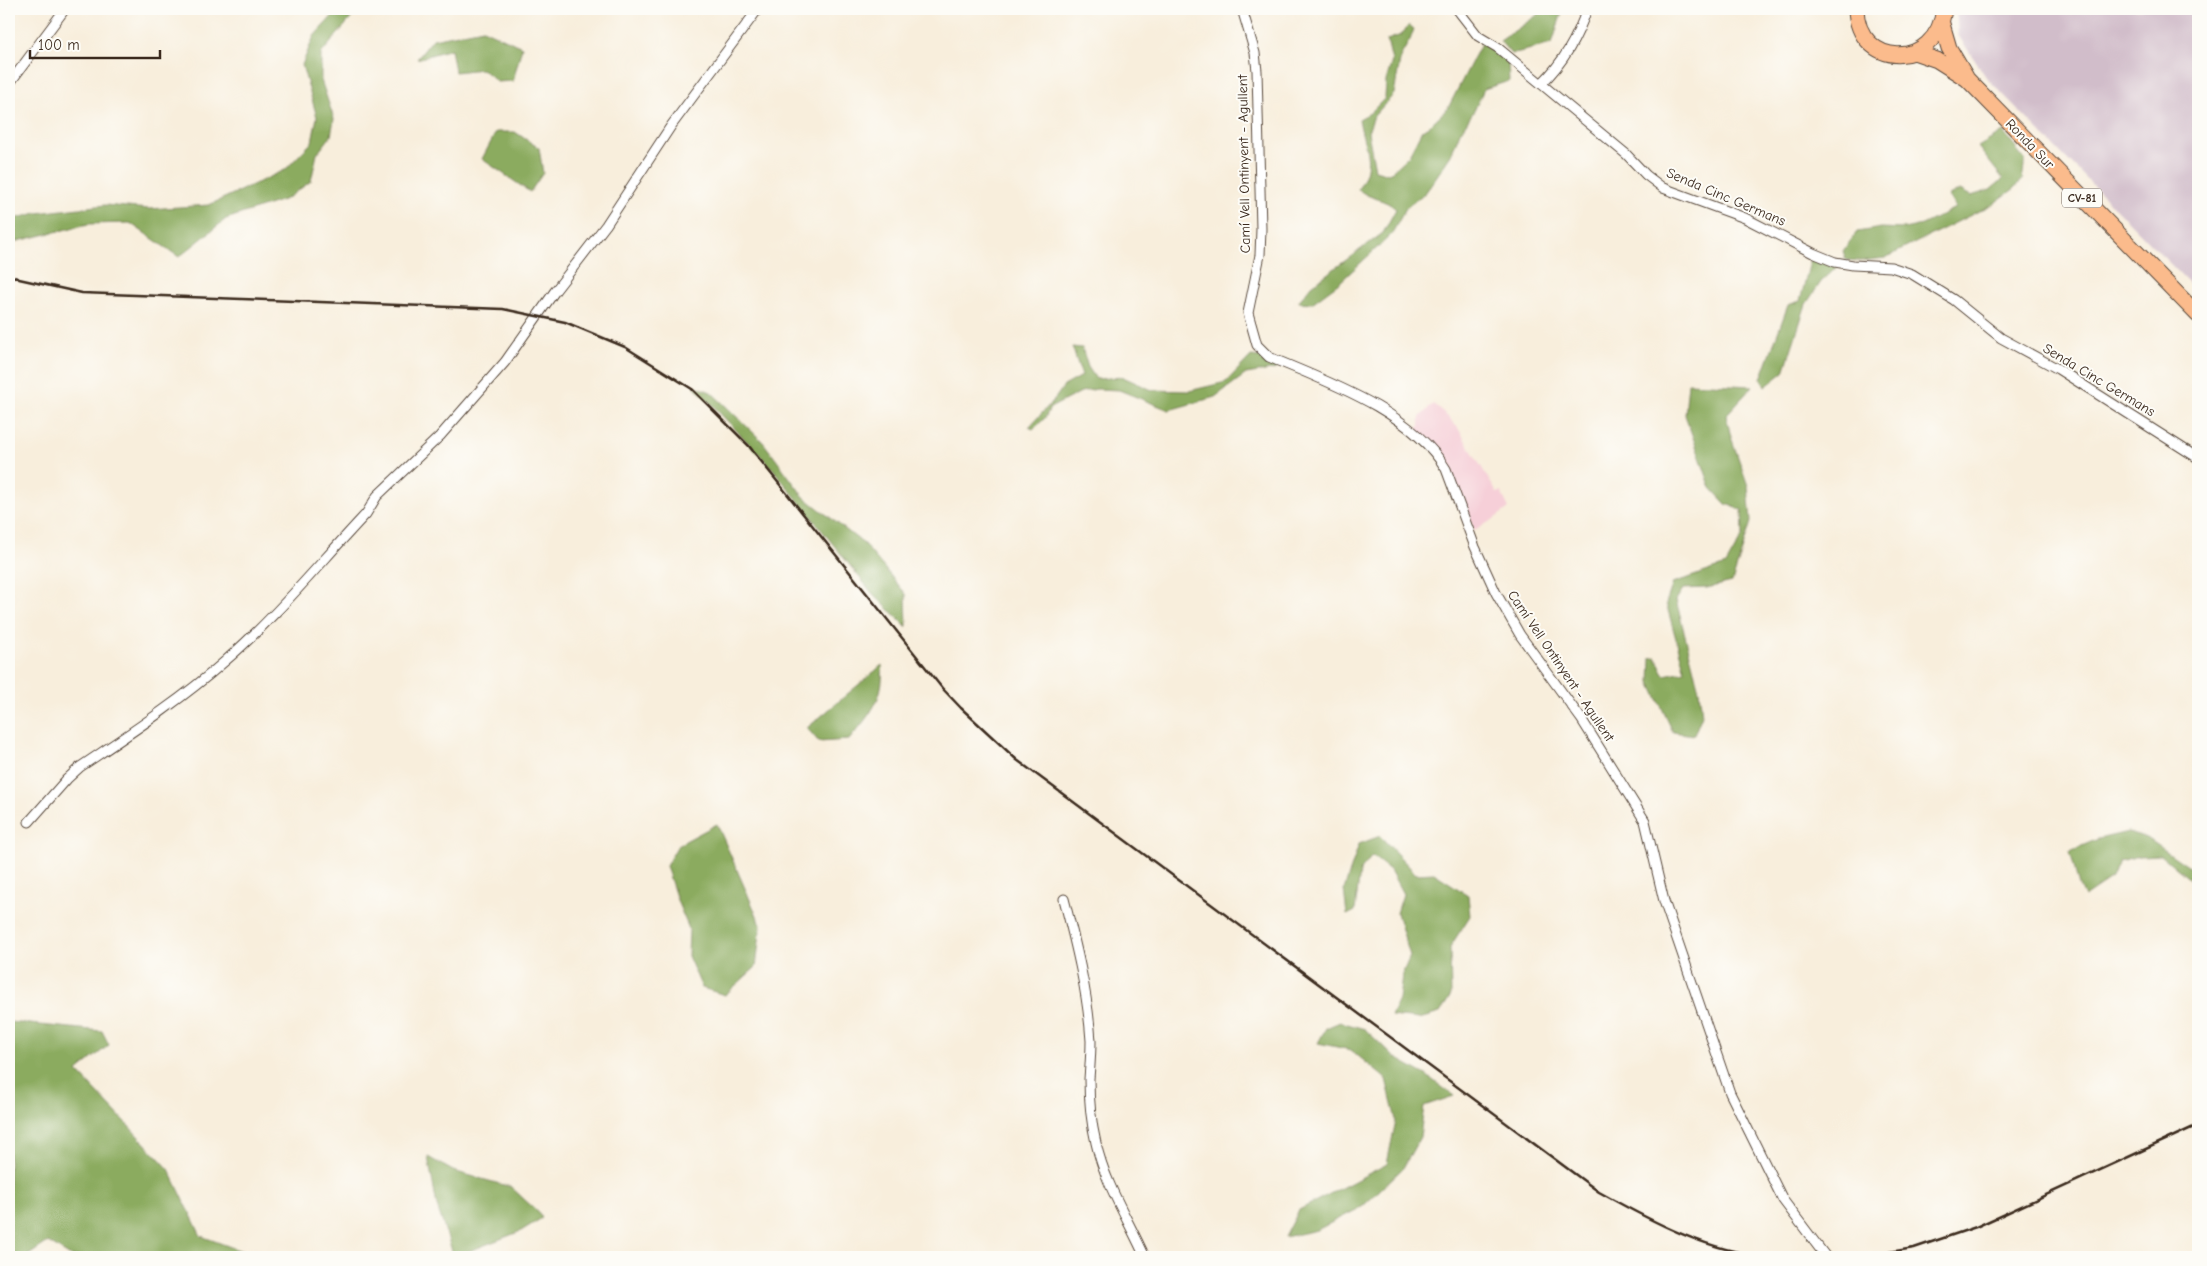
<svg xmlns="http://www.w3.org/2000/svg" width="2207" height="1266" font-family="'Comic Neue',sans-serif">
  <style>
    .built { fill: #f6cfd8 }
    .industrial { fill: #d1bdca }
    .forest { fill: #8bab5f; stroke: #636a3e }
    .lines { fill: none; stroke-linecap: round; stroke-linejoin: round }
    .minor-casing { stroke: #57473a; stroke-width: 11 }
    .primary-casing { stroke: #57473a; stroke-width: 17 }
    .minor { stroke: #fff; stroke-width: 9 }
    .primary { stroke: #fbbb8c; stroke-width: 15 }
    .rail { stroke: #3b2a1e; stroke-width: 2.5 }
    .labels { text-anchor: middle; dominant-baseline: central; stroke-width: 4; stroke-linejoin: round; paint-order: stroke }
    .shield { fill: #fdfcf7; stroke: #75695f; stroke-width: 1 }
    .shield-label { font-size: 12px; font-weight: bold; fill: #3b2a1e }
    .street-label { font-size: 14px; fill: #3b2a1e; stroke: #fdfcf7 }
  </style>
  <rect width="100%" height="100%" fill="#fdfcf7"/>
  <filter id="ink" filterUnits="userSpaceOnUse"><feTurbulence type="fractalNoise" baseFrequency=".02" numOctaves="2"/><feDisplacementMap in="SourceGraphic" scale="10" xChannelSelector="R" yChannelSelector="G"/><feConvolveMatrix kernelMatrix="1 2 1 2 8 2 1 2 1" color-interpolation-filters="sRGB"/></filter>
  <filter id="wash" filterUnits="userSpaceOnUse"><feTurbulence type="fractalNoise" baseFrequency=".0096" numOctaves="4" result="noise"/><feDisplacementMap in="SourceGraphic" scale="20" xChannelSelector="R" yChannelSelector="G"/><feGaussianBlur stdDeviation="1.12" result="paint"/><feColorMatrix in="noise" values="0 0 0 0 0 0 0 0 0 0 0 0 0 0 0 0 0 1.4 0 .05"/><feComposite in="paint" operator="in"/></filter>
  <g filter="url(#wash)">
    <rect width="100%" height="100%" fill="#f8eedc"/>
    <!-- built -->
    <path class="built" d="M1433 404 1443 412 1458 428 1497 493 1501 492 1509 508 1491 521 1474 530 1450 470 1436 448 1416 429 1420 426V417Z"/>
    <!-- industrial -->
    <path class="industrial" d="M1956 9H2198V292L1986 77 1958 35Z"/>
    <!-- forest -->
    <path class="forest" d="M339 9H361L352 17 321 54V80L334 119 331 136 317 154 311 181 286 199 226 219 179 257 130 223 88 224 10 243 9 249V220L37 213 105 205 149 209 209 205 285 170 312 142 317 117 302 65 314 36Z
      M1542 9H1563L1552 44 1511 54 1500 41 1536 16Z
      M1409 25 1414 29 1410 40 1401 55 1394 94 1374 116 1368 132 1375 170 1389 174 1409 155 1422 130 1430 125 1448 108 1482 42 1508 60 1509 81 1484 89 1474 111 1460 132 1451 155 1426 192 1406 208 1391 235 1339 283 1312 303 1298 302 1312 285 1383 233 1396 209C1385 198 1370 200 1358 189 1376 162 1364 149 1359 119L1370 113 1385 98 1386 81 1392 61 1387 40 1401 35Z
      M483 29 522 47 513 81 497 82 482 69 455 72 451 49 417 59 433 39Z
      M496 132H515L539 148 543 173 530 192 482 159Z
      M2003 132 2025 160 2022 180 2015 188 1993 204 1885 258 1861 261 1846 260 1843 251 1857 232 1881 228 1904 229 1922 225 1955 208 1949 196 1960 190 1971 196 1990 190 2003 179 1978 147Z
      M1811 258 1837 267 1821 282 1806 304 1784 372 1765 387 1761 379 1788 305 1800 301Z
      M1072 347 1082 348 1088 367 1096 379 1123 377 1152 390 1189 391 1226 382 1251 356 1262 357 1277 369 1246 374 1215 397 1169 410 1119 390 1097 389 1081 392 1050 408 1045 418 1033 429 1029 427 1054 400 1064 386 1082 376Z
      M1688 383 1753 386 1726 415 1731 437 1748 486 1751 522 1732 582 1707 588 1683 589 1676 600 1699 690 1702 715 1694 735 1673 732 1650 682 1651 658 1656 657 1664 675 1685 671 1666 603 1673 583 1726 565 1743 535 1742 510 1726 504 1711 488 1685 415Z
      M693 385 711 392 763 442 804 497 864 544 906 594 907 627 872 593 772 468Z
      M882 665C885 699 870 714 849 740L819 742 807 728Z
      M717 824 761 925 756 967 725 995 702 988 688 956 689 929 678 903 666 866 678 845Z
      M2128 832 2147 838 2198 873V886L2161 855 2139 856 2119 861 2112 878 2084 897 2079 886 2070 851 2098 839Z
      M1380 836 1416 874 1434 873 1468 895 1470 916 1450 947 1451 995 1440 1013 1419 1019 1391 1016 1399 999 1402 975 1410 956 1397 913 1403 894 1390 870 1372 856 1360 871 1355 911 1347 915 1344 890 1359 844Z
      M9 1022 102 1031 109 1045 77 1071 169 1169 201 1236 258 1257H72L48 1242 26 1257H9Z
      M1340 1022 1365 1029 1394 1057 1426 1075 1454 1096 1424 1106 1420 1137 1403 1168 1362 1207 1317 1230 1285 1237 1299 1210 1387 1164 1396 1120 1386 1079 1351 1050 1318 1043 1326 1028Z
      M428 1157 453 1171 511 1187 539 1213 542 1218 521 1231 454 1257 437 1206Z"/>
  </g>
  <g filter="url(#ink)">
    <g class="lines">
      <!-- minor casing -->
      <g class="minor-casing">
        <path id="minor" d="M1242 9 1255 53 1257 71 1261 229 1260 255 1248 313 1257 345 1269 357C1328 382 1411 411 1446 469L1475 547 1496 593 1520 635 1582 720 1645 821 1664 901 1730 1093 1783 1200 1826 1257
          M1457 9 1478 36 1498 48 1626 154 1646 175 1663 188 1745 218 1813 253 1835 262 1853 265 1891 267 1912 274 1954 300 2001 338 2058 369 2198 458
          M9 84 65 9
          M1541 84C1564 62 1577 38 1587 9
          M29 822 67 779 80 767C129 734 180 701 224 662 276 617 319 564 366 514L377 496 440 436 505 362 555 291 606 225 671 126 758 9
          M1064 899C1076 945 1088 993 1091 1041 1091 1054 1090 1066 1089 1079 1089 1099 1091 1122 1096 1143 1105 1184 1128 1219 1145 1257"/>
      </g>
      <!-- primary casing -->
      <g class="primary-casing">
        <path id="primary" d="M1856 9C1858 68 1936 72 1944 9
          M1942 24 1949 48 1966 77
          M1914 52 1937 60 1967 79 2198 315"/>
      </g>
      <!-- minor -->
      <use href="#minor" class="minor"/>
      <!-- primary -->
      <use href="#primary" class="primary"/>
      <!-- rail -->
      <path class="rail" d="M9 274 19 279 82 293 503 309 565 322 625 347 692 389 749 446 942 688 961 708 1017 760 1599 1192C1653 1222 1708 1252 1771 1257
        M1859 1257 1914 1248 1976 1227 2198 1125"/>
    </g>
  </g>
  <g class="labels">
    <!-- shield labels -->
    <rect class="shield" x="2062" y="188.5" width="40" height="19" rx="4"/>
    <g class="shield-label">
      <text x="2082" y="198">CV-81</text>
    </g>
    <!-- street labels -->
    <g class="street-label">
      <text transform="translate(2030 144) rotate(46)">Ronda Sur</text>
      <text transform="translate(1244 164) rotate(-91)">Camí Vell Ontinyent - Agullent</text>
      <text transform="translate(1726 197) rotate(23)">Senda Cinc Germans</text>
      <text transform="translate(2099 380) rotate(31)">Senda Cinc Germans</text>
      <text transform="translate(1561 666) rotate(56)">Camí Vell Ontinyent - Agullent</text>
    </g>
  </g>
  <!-- margin -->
  <rect width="2207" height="1266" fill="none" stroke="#fdfcf7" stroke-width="30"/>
  <!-- scale -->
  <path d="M30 50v8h130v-8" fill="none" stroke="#3b2a1e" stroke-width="2.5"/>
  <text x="38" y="50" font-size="15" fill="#3b2a1e" stroke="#fdfcf7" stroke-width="4" paint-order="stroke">100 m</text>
</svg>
